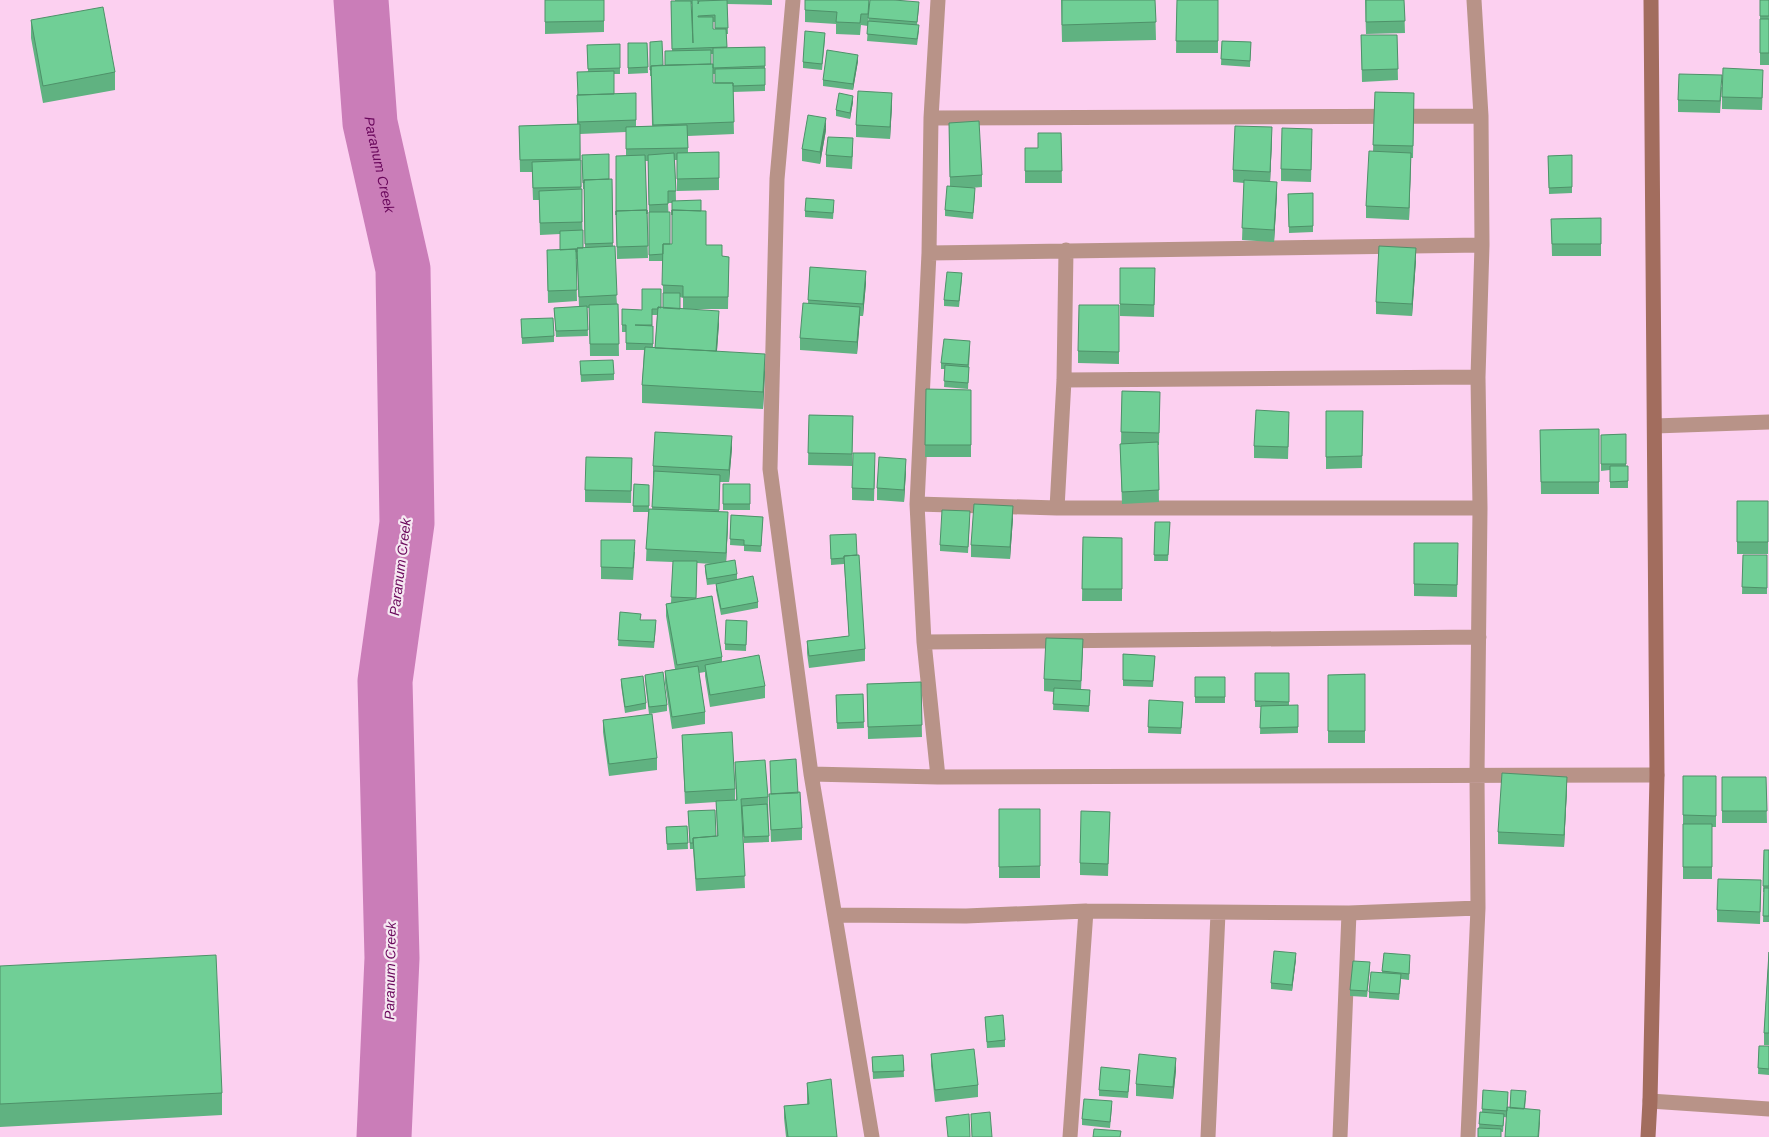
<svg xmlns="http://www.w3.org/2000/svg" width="1769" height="1137" font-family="Helvetica,sans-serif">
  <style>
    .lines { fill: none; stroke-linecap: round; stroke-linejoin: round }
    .river { stroke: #ca7db8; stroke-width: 55 }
    .street { stroke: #b89388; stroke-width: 15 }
    .secondary { stroke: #a26d5e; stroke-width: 15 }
    .wall { fill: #60b281; fill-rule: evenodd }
    .shaded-wall { fill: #4e9169 }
    .building { fill: #70cf96; stroke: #4e9169 }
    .labels { text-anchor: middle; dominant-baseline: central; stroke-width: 4.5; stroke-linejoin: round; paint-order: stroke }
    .water-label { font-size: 14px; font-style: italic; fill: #69075b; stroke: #f6e8f2 }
  </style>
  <rect width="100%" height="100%" fill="#fcd0f0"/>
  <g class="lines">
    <!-- river -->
    <path class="river" id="s1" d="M361 0 370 123 403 269 407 523 385 681 392 958 384 1137"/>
    <!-- street -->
    <path class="street" d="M793 0 777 179 770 469 811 774 872 1137
      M938 0 931 118 929 253 917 504 924 642 938 777
      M931 118 1481 116
      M929 253 1482 245
      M1064 380 1478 377
      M1655 426 1769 422
      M917 504 1057 508H1480
      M1057 508 1064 380 1066 250
      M924 642 1479 637
      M811 774 938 777 1657 775
      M835 915 966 916 1086 911 1349 913 1478 908
      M1650 1101 1769 1109
      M1070 1137 1086 911
      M1208 1137 1218 913
      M1340 1137 1349 913
      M1468 1137 1478 908 1477 775 1480 508 1478 377 1482 245 1481 116 1474 0"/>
    <!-- secondary -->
    <path class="secondary" d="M1648 1137 1650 1101 1657 775 1651 0"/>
  </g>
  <!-- wall -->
  <path class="wall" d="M545 0H604V32L545 34Z
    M675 0H772V5L727 4 728 34H726L727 48 765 47V91L733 92 734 134 688 136V153L719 152V190L677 191V160H675L676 201 701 211 706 245 722 256 729 257 728 309H683V298L680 297V309L719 323 717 351 765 371 763 409 642 403V385L644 350H626V332H622V309L642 310 663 308V261H649V212L648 161H645L648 258 617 259 616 221V156H626V132L580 134 583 248H585L584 189H583L582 155 609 179H612L613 246 617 304H618L619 356H590L589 308H587L588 336 556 337 554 308 579 307 577 259H576L577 301 548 303 547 250H560V234L540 235 539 200H533L532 172H520L519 126 577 124V95L588 71 587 45 620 44V74H614V94L636 120V126H652L651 76H650V42L663 65H665L672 51 671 1H675ZM691 4H692V38ZM713 22H715V29H713ZM711 54H713V64H711ZM713 74H715V83H713ZM668 203H672V244H670ZM652 315H657L655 348 653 347V326H652Z
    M869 0 868 26 861 25 860 35 836 34V24L805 22V10Z
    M870 0 919 8 917 25 919 31 917 45 867 41Z
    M1061 0H1155L1156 40 1062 42Z
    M1177 0H1218V53H1176Z
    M1365 0H1404L1405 33 1366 34Z
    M1769 0V65H1760V16Z
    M31 20 115 72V90L43 103 31 38Z
    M1361 35H1397L1398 80 1362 82Z
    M825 39 822 70 803 68V62Z
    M1222 41 1251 42 1250 67 1221 65Z
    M628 43H647L648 73 628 74Z
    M858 61 853 90 823 86V80Z
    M1763 82 1762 110 1722 109V97Z
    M1722 87 1720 113 1678 112V100Z
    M1375 92 1414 93 1413 158H1411L1409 220 1366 218V206L1373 151Z
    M853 102 850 119 836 116V110Z
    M892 105 890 139 856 137V125Z
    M949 123 982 175V187L971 188 975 194 973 219 945 216V210L950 186Z
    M826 130 820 164 802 161V149Z
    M1061 133 1062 183H1025V148H1038Z
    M1272 139 1270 181 1277 194 1274 242 1242 240 1244 183 1233 182V170Z
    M1312 141 1311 182 1281 181V169Z
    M853 150 852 169 826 167V155Z
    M1572 155V193L1549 194 1548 156Z
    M1313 193V232L1289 233 1288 194Z
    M834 206 833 219 805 217V211Z
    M1601 218V256H1552L1551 219Z
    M1416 260 1412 316 1376 314V302Z
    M810 267 866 283 863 316H860L857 354 800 350V338L808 303Z
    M1120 268 1155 280 1154 317 1120 316Z
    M962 279 959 307 944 306V300Z
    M1119 305V364L1078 363V351Z
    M521 319 554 336V342L522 344Z
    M970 347 968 389 944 387 945 369H941V363Z
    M580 367 614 374V380L581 382Z
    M926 389 971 390V457H925Z
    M1122 391 1160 392 1159 445H1158L1159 502 1122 504 1120 444H1121Z
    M1326 411H1363L1362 468 1326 469Z
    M809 415 853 416 852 466 808 465Z
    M1289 424 1288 459 1254 458V446Z
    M1599 429V494H1541L1540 430Z
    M1626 434V466H1628V488H1610V470L1601 471V435Z
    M732 448 729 482H720L719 512 728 524 726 561 737 574V579L758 602V608L721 615 716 590V584L707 585 705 571V565L711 564 697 563 696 599 722 657V662L765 686V698L710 707 705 676V672L699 673 705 712V724L672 729 665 683V671L675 669 666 616V604L671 603 673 562 646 561 648 512H633L634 484 649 485V511L652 509 654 478H653V466Z
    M632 458 631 503 585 502V490Z
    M875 465 874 501 852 500V488Z
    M906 471 904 502 877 500V488Z
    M723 484H750V510H723Z
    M1737 501H1768V554H1737Z
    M731 515 763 517 761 552 744 551V546L730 545Z
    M970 517 968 553 940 551V545Z
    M1013 518 1010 559 971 557V545Z
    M1155 522H1170L1168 561H1154Z
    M830 535 857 555 865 649V661L809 668 807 653V641L849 636 844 564 831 565Z
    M1083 537 1122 538V601H1082Z
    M601 540 635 552 633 580 601 579Z
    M1414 543 1458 555 1457 597 1414 596Z
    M1743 555H1767V594H1742Z
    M620 612 641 620 656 626 654 648 618 646Z
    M747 621 746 651 725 650V644Z
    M1083 651 1081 690H1090L1089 712 1053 710 1054 692 1044 691V679Z
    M1123 654 1155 656 1153 687 1123 686Z
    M1255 673H1289V706L1298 705V733L1260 734 1261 707H1255Z
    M1365 674V743H1328V675Z
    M645 675 667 705V711L649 714 645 681Z
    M1195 677H1225V703H1195Z
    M621 679 646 703V709L625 713 621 685Z
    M921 682 922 737 868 739 867 684Z
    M863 694 864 728 837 729 836 695Z
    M1149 700 1183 708 1181 734 1148 733Z
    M603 720 657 758V770L609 776 603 732Z
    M682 735 735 789V800H736L735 762 768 797 769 842 744 843 742 811 745 888 696 891 693 849H690L688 811 716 836H717L716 802 685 804Z
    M1683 776H1716V827H1712V879H1683Z
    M1722 777H1766L1767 823H1722Z
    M1567 789 1564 847 1498 844V832Z
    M798 793 802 828V840L771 842 769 794Z
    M999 809H1040V878H999Z
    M1110 812 1108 876 1080 875V863Z
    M687 826 688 849 667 850 666 827Z
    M1764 850H1769V922H1763L1764 892H1763Z
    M1761 892 1760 924 1717 922V910Z
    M1769 952V1045H1764V1033Z
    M1384 953 1410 961 1409 980 1401 979 1399 1000 1369 998V992L1382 973Z
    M1296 959 1292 991 1271 989V983Z
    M0 966 222 1093V1115L0 1127Z
    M1370 968 1367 997 1350 996V990Z
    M985 1017 1005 1040V1047L987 1048Z
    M1759 1046H1769V1075L1758 1074Z
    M931 1054 978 1085V1097L935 1102 931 1066Z
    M903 1055 904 1077 873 1079 872 1057Z
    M1176 1070 1173 1099 1136 1096V1084Z
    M1130 1076 1128 1098 1099 1096V1090Z
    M807 1083 837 1137H786L784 1118V1106L807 1104Z
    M1483 1090 1507 1107 1510 1108 1526 1097 1525 1109 1540 1122 1504 1117 1503 1132 1479 1128 1480 1112H1482Z
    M1112 1107 1110 1128 1082 1125V1119Z"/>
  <!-- shaded-wall -->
  <path class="shaded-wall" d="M858 55V61L853 90V84Z
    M892 93V105L890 139V127Z
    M853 96V102L850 119V113Z
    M826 118V130L820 164V152Z
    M1272 127V139L1270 184V172Z
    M1411 153V165L1409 220V208Z
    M1277 182V194L1274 242V230Z
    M1416 248V260L1412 316V304Z
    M866 271V283L863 316V304Z
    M860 307V319L857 354V342Z
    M719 311V323L716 363V351Z
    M765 354V371L763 409V392Z
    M732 436V448L729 482V470Z
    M906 459V471L904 502V490Z
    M1013 506V518L1010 559V547Z
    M728 512V524L726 565V553Z
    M1567 777V789L1564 847V835Z
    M1296 953V959L1292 991V985Z
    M1176 1058V1070L1173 1099V1087Z
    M1540 1110V1122L1539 1137H1538Z"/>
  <!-- building -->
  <path class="building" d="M545 0H604V21L545 22Z
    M692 0H698V4L699 1 727 0 728 28H715V15L698 16V17H713V29H726L727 47 672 49 671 1H691L693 43Z
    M805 0H869L868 14H861L860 23 836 22 837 12 805 10Z
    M870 0H894L919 2 917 22 868 18Z
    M1062 0H1155L1156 22 1062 25Z
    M1177 0H1218V41H1176Z
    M1366 0H1404L1405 21 1366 22Z
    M1760 0H1769V16H1760Z
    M103 7 115 72 43 86 31 20Z
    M1760 19H1769V53H1760Z
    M868 21 919 25 917 39 867 34Z
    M805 31 825 33 822 64 803 62Z
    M1361 35H1397L1398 69 1362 70Z
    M662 41 663 65 651 66V70H650V42Z
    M1222 41 1251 42 1250 61 1221 59Z
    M628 43H647L648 67 628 68Z
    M620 44V68L588 69 587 45Z
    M765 47V66L713 68V48Z
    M711 50V64L665 65V51Z
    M827 50 858 55 853 84 823 80Z
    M713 64V83H733L734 122 653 125 651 66Z
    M765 68V85L733 86V83H715V69Z
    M1723 68 1763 70 1762 98 1722 97Z
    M614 71V94L578 95 577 72Z
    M1679 74 1722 75 1720 101 1678 100Z
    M858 91 892 93 890 127 856 125Z
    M1375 92 1414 93 1413 146 1373 145Z
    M636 93V120L578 122 577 95Z
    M839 93 853 96 850 113 836 110Z
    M808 115 826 118 820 152 802 149Z
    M979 121 982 175 950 177 949 123Z
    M580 124V159L520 160 519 126Z
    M687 125 688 148 626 149V127Z
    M1235 126 1272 127 1270 172 1233 170Z
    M1282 128 1312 129 1311 170 1281 169Z
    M1038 133H1061L1062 171H1025V148H1038Z
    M828 137 853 138 852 157 826 155Z
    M1369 151 1411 153 1409 208 1366 206Z
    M719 152V178L677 179V153Z
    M674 153 676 191H668V204L649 205 648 155Z
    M609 154V179L584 180V183H583L582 155Z
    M645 155 647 214V210L616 211V215V156Z
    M1572 155V187L1549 188 1548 156Z
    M581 160V187L533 188 532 162Z
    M612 179 613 243 585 244 584 180Z
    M1244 180 1277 182 1274 230 1242 228Z
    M947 186 975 188 973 213 945 210Z
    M582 189V222L540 223 539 191Z
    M1313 193V226L1289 227 1288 194Z
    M806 198 834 200 833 213 805 211Z
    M701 200V211L672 210V215V201Z
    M647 210 648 246 617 247 616 211Z
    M672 210 706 211V245H722V256L729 257 728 297H683V286L662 285 663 244H672Z
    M649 212H670V244H663V254L649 255Z
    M1601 218V244H1552L1551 219Z
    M583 230V248H577V252H576V249L560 250V231Z
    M615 246 617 295 579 297 577 248Z
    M1379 246 1416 248 1412 304 1376 302Z
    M576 249 577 290 548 291 547 250Z
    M810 267 866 271 863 304 808 300Z
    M1120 268H1155L1154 305 1120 304Z
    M947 272 962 273 959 301 944 300Z
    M642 289H661V308L658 307V309H652V325H635L653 326V344L626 343V325H622V309L642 310Z
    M663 293H680V309L663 308Z
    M803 303 860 307 857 342 800 338Z
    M618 304 619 344H590L589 305Z
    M1079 305H1119V352L1078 351Z
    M587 306 588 330 556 331 554 308Z
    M658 307 719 311 716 351 655 348Z
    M553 318 554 336 522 338 521 319Z
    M944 339 970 341 968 365 941 363Z
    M645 347 765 354 763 392 642 385Z
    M613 360 614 374 581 375 580 361Z
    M945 365 969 367 968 383 944 381Z
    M926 389 971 390V445H925Z
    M1122 391 1160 392 1159 433 1121 432Z
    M1256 410 1289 412 1288 447 1254 446Z
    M1326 411H1363L1362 456 1326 457Z
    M809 415 853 416 852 454 808 453Z
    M1599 429V482H1541L1540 430Z
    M655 432 732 436 729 470 653 466Z
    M1626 434V464H1601V435Z
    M1158 442 1159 490 1122 492 1120 444Z
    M853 453H875L874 489 852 488Z
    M586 457 632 458 631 491 585 490Z
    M879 457 906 459 904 490 877 488Z
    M1610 466H1628V481L1610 482Z
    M654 471 720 475 719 510 652 507Z
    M634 484 649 485V506H633Z
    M723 484H750V504H723Z
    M1737 501H1768V542H1737Z
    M974 504 1013 506 1010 547 971 545Z
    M649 509 728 512 726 553 646 549Z
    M942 510 970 511 968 547 940 545Z
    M731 515 763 517 761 546 744 545V540L730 539Z
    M1155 522H1170L1168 555H1154Z
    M856 534 857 555 844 556V558L831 559 830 535Z
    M1083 537 1122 538V589H1082Z
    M601 540H635L633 568 601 567Z
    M1414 543H1458L1457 585 1414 584Z
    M859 555 865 649 809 656 807 641 849 636 844 556Z
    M1743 555H1767V588L1742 587Z
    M735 560 737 574 707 579 705 565Z
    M673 561H697L696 598 671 597Z
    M753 576 758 602 721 609 716 584Z
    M712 596 722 657 677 665 666 604Z
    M620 612 641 614 640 620H656L654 642 618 640Z
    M726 620 747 621 746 645 725 644Z
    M1046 638 1083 639 1081 681 1044 679Z
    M1123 654 1155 656 1153 681 1123 680Z
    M759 655 765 686 710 695 705 665Z
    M698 666 705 712 672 717 665 671Z
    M663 672 667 705 649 707 645 675Z
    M1255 673H1289V702L1255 701Z
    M1365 674V731H1328V675Z
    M643 676 646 703 625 707 621 679Z
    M1195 677H1225V697H1195Z
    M921 682 922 725 868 727 867 684Z
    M1054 688 1090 690 1089 706 1053 704Z
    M863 694 864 722 837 723 836 695Z
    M1149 700 1183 702 1181 728 1148 727Z
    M1298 705V727L1260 728 1261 706Z
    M652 714 657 758 609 764 603 720Z
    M732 732 735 789 685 792 682 735Z
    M796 759 798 793 771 794 770 761Z
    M765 760 768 797 741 799 745 876 696 879 693 838 718 836 716 801 737 800 735 762Z
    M1502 773 1567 777 1564 835 1498 832Z
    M1683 776H1716V816L1683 815Z
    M1722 777H1766L1767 811H1722Z
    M800 792 802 828 771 830 769 794Z
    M767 804 769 836 744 837 742 806Z
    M999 809H1040V866L999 867Z
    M715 810 716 836 693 838V843H690L688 811Z
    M1081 811 1110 812 1108 864 1080 863Z
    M1683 824H1712V867H1683Z
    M687 826 688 843 667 844 666 827Z
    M1764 850H1769V886H1763Z
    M1718 879 1761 880 1760 912 1717 910Z
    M1764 888H1769V916H1763Z
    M1274 951 1296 953 1292 985 1271 983Z
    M1769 952V1033H1764Z
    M1384 953 1410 955 1409 974 1382 971Z
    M216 955 222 1093 0 1104V966Z
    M1353 961 1370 962 1367 991 1350 990Z
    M1371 972 1401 974 1399 994 1369 992Z
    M1003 1015 1005 1040 987 1042 985 1017Z
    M1759 1046H1769V1069L1758 1068Z
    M974 1049 978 1085 935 1090 931 1054Z
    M1139 1054 1176 1058 1173 1087 1136 1084Z
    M903 1055 904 1071 873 1072 872 1057Z
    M1101 1067 1130 1070 1128 1092 1099 1090Z
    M831 1079 837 1137H788L784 1106 809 1104 807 1083Z
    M1483 1090 1508 1092 1507 1111 1482 1109Z
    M1511 1090 1526 1091 1524 1109 1510 1108Z
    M1084 1099 1112 1101 1110 1122 1082 1119Z
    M1507 1107 1540 1110 1538 1137H1505Z
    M990 1112 992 1137H972L971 1114Z
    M1480 1112 1504 1114 1503 1126 1479 1124Z
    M969 1114 970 1137H948L946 1117Z
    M1478 1128 1501 1129V1137H1478Z
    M1094 1129 1121 1131 1120 1137H1093Z"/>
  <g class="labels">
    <!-- water labels -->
    <g class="water-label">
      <text stroke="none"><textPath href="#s1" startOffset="166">Paranum Creek</textPath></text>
      <text transform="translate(400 567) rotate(-83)">Paranum Creek</text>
      <text transform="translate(390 971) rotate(-89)">Paranum Creek</text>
    </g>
  </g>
</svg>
